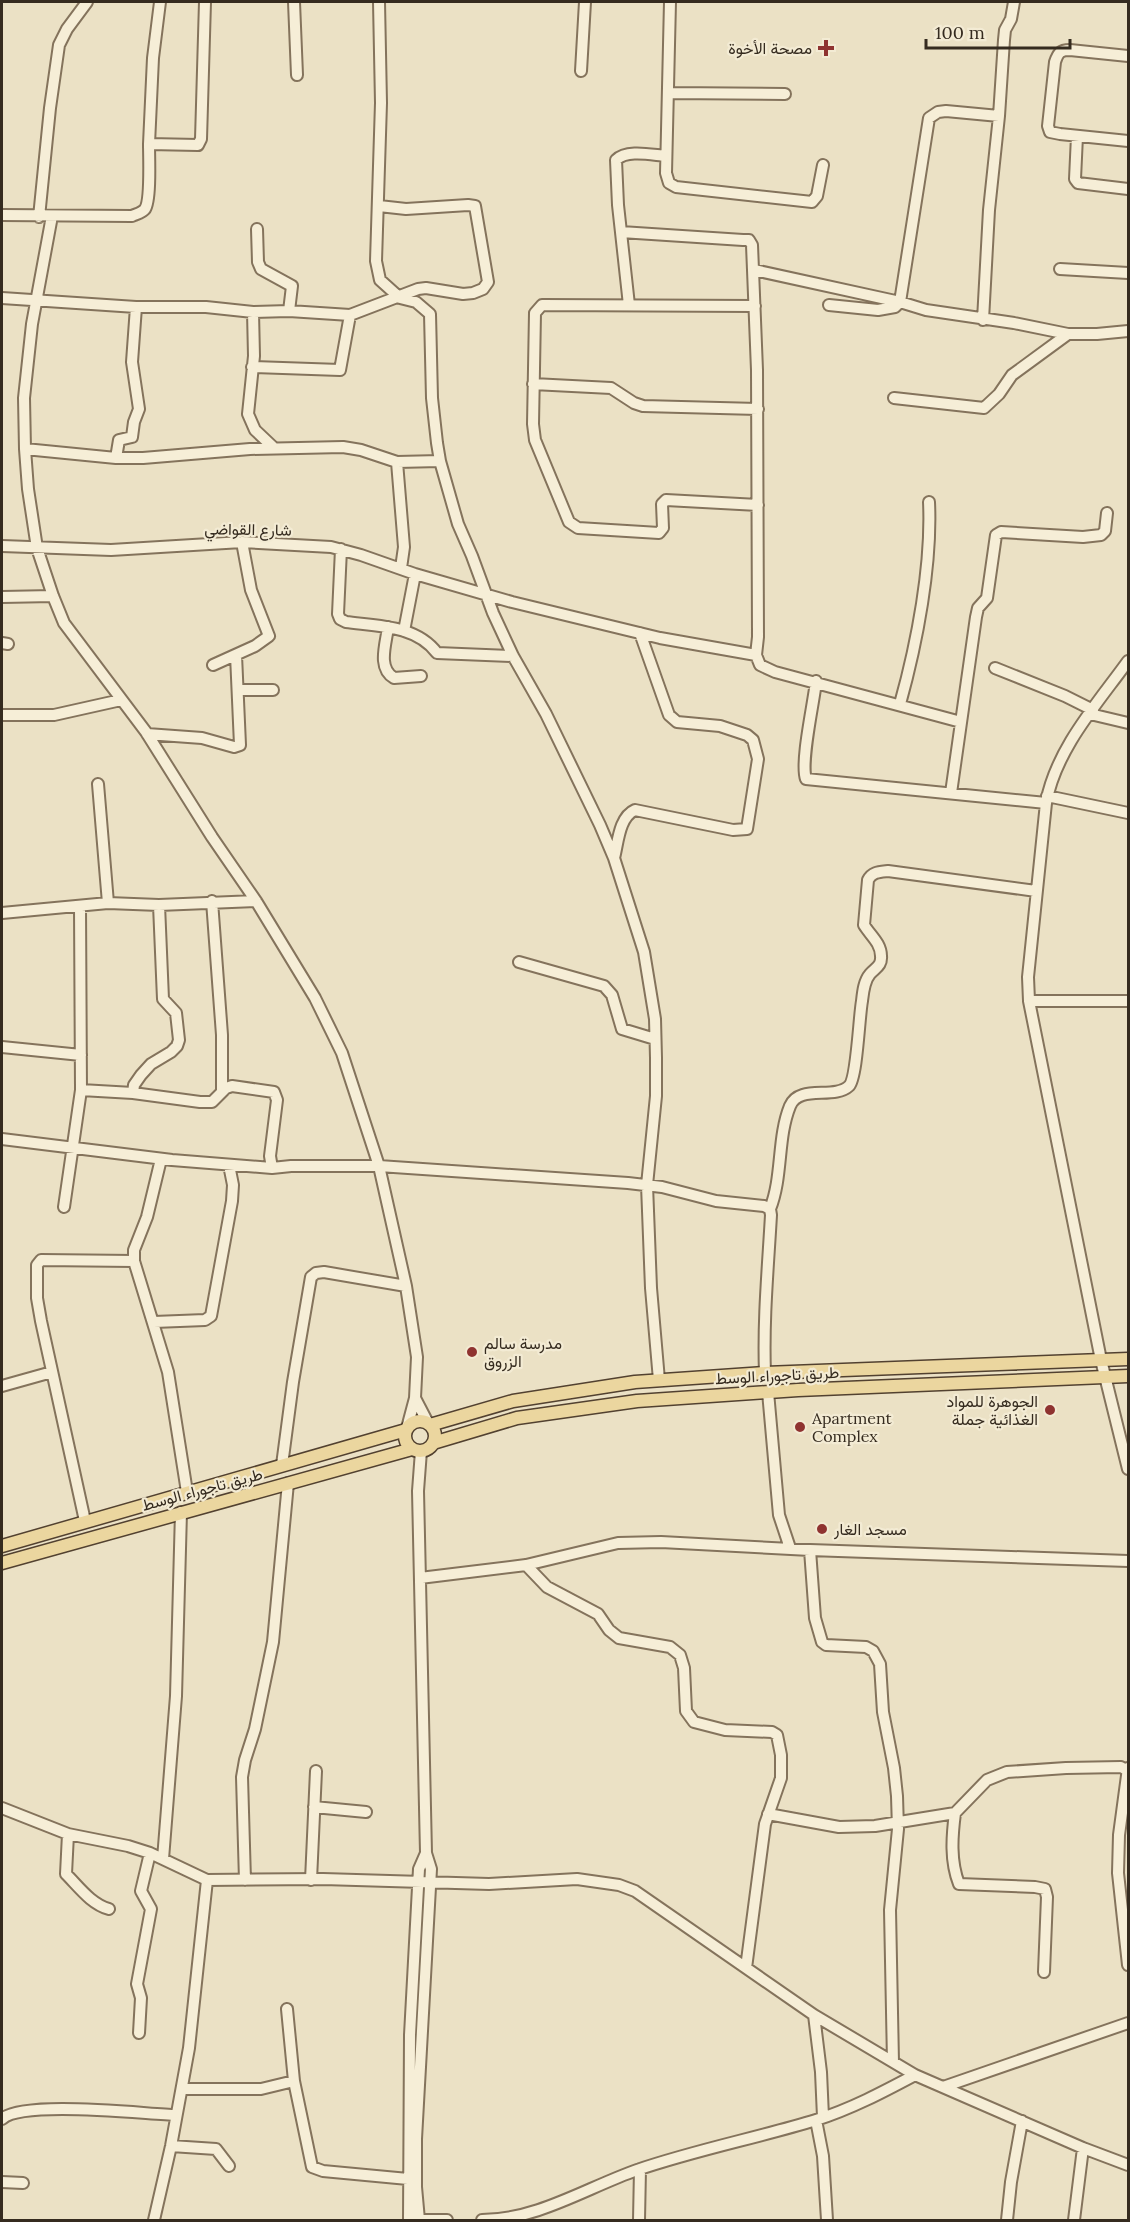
<svg xmlns="http://www.w3.org/2000/svg" width="1130" height="2222" font-family="Lora,Vazirmatn,serif">
  <style>
    .lines { fill: none; stroke-linecap: round; stroke-linejoin: round }
    .minor-casing { stroke: #84735c; stroke-width: 14 }
    .major-casing { stroke: #524130; stroke-width: 15 }
    .minor { stroke: #f6eed7; stroke-width: 10 }
    .major { stroke: #ebd69f; stroke-width: 12 }
    .poi-dot { fill: #8f3330; stroke: #f3ebd4; stroke-width: 2 }
    .labels { text-anchor: middle; dominant-baseline: central; stroke-width: 4.5; stroke-linejoin: round; paint-order: stroke }
    .poi-label { font-size: 16px; fill: #352b1f; stroke: #f3ebd4; text-anchor: start }
    .street-label { font-size: 16px; fill: #352b1f; stroke: #f3ebd4 }
  </style>
  <rect width="100%" height="100%" fill="#ebe1c5"/>
  <g class="lines">
    <!-- minor casing -->
    <g class="minor-casing">
      <path id="minor" d="M160 2 153 58 149 144 198 145 201 139 205 2
        M294 2 297 75
        M379 2 381 103 376 261 380 280 400 298 416 302 430 314 432 398 437 443 440 461 458 524 472 556 493 613 513 656 546 714 600 825 614 858 644 952 655 1019 656 1058V1096L647 1185 651 1288 659 1380
        M670 2 666 173 669 183 676 187 812 202 817 196 823 165
        M1128 56 1070 50C1060 50 1058 53 1055 62L1048 126 1050 132 1060 134 1128 141
        M581 71 585 2
        M668 93 785 94
        M1077 136 1075 179 1078 183 1128 189
        M2 215 132 216C136 214 142 213 145 209 151 200 149 157 149 144
        M52 216 32 324 24 398 25 449 28 489 37 548 53 596 64 623 146 732 212 837 256 901 315 998 342 1053 379 1166 406 1286 417 1357 415 1398 407 1428
        M39 217 50 108 59 45 67 29 87 2
        M257 229 258 262 261 269 292 286 289 311
        M621 232 743 240H749L752 245 757 370 758 637 756 655
        M1060 269 1128 273
        M754 270 900 302 926 310 1014 323 1068 334H1097L1128 331
        M2 298 136 307H206L253 312 289 311 350 315 418 289 426 288 463 294 473 293 483 289 488 282 475 206 468 205 406 209 379 206
        M629 305 618 205 616 160C627 149 652 155 666 156
        M829 305 878 310 895 307 900 302 929 118 938 112 946 111 999 116
        M755 306 542 305 535 313 533 424 535 440 569 522 578 528 659 533 663 528 662 504 666 500 758 505
        M253 312 254 356 248 414 255 430 274 448
        M983 320 989 210 999 116 1004 40 1005 30 1011 19 1014 2
        M252 367 340 370 350 315
        M533 384 611 388 634 403 643 406 758 409
        M894 398 984 408 999 394 1012 375 1068 334
        M25 449 116 458H143L250 449 343 447 361 450 397 462 440 461
        M116 458 119 440 132 437 134 422 139 409 132 362 136 307
        M397 462 404 547 401 568
        M2 546 111 550 242 542 331 547 361 555 415 574 512 602 660 638 756 655 760 665 775 672 961 722
        M341 549 338 614 340 619 346 622C377 626 416 625 437 653L513 656
        M2 597 53 596
        M388 627C386 644 377 668 394 678L421 676
        M404 631 415 574
        M2 643 8 644
        M1128 661C1097 704 1056 749 1046 803L1028 977 1029 1001 1101 1360 1128 1469
        M213 665 255 646 269 636 251 590 242 542
        M995 668 1065 696 1093 710
        M816 681C814 702 800 762 806 779L1046 803
        M238 690H273
        M900 704C917 643 932 565 929 502
        M1090 714 1128 723
        M2 715H54L121 700
        M147 734 202 738 234 747 240 745 236 655
        M98 784 108 903
        M951 793 976 617 978 608 987 598 996 535 1001 532 1083 537 1101 535 1105 531 1107 513
        M1047 796 1128 813
        M614 858C618 843 619 817 635 810L733 830 747 829 758 759 753 740 747 735 720 726 677 722 669 715 640 633
        M212 901 222 1035V1092
        M2 913 108 903 159 905 256 901
        M519 962 604 986 612 995 622 1029 655 1039
        M1029 1001H1128
        M2 1047 81 1055
        M81 1090 133 1093 200 1102H212L226 1088 232 1086 274 1092 277 1100 270 1156 272 1168 291 1166H379L628 1183 662 1187 716 1201 764 1206 770 1209 771 1215C768 1268 763 1320 765 1373
        M133 1093 134 1085 141 1075 151 1064 171 1052 177 1046 179 1040 176 1013 163 999 159 905
        M2 1139 172 1160 272 1168
        M161 1159 147 1217 134 1250V1261L168 1372 187 1492
        M64 1207 81 1090 80 907
        M770 1209C783 1176 777 1138 790 1106 799 1084 834 1100 849 1086 857 1078 859 1017 862 1001 863 992 864 981 870 974 875 968 882 966 881 956 881 943 870 935 864 925L868 880C872 872 879 872 888 871L1036 891
        M154 1322 205 1320 211 1316 232 1201 233 1185 229 1165
        M2 1386 52 1372
        M768 1392 779 1515 790 1548
        M415 1398 428 1423
        M282 1465 293 1382 311 1277 316 1273 324 1272 406 1286
        M85 1521 41 1321 37 1298V1265L41 1260 134 1261
        M810 1550 815 1618 822 1642 826 1645 866 1647 873 1651 880 1664 883 1712 894 1768 897 1796 898 1829 890 1910 893 2062
        M526 1565 547 1587 598 1614 609 1630 619 1638 670 1647 680 1655 684 1668 686 1711 694 1722 725 1730 772 1732 777 1735 781 1755V1778L765 1824 746 1968
        M420 1578 526 1565 618 1543 661 1542 810 1550 1128 1561
        M1128 1768 1119 1835 1118 1873 1128 1965
        M314 1807 366 1812
        M2 1808 68 1834 128 1846 150 1853 207 1880 323 1879 489 1884 577 1879 619 1885 635 1891 814 2015 915 2075 1083 2148 1128 2165
        M955 1813C952 1836 950 1861 959 1884L1035 1887 1045 1889 1047 1897 1044 1972
        M768 1814 839 1827 875 1826 955 1813 987 1780 1007 1772 1066 1768 1121 1767 1128 1771
        M68 1834 66 1874C79 1887 91 1904 109 1909
        M163 1859 176 1696 181 1512
        M245 1880 242 1777 245 1760 255 1729 273 1642 288 1483
        M311 1880 316 1771
        M287 2009 294 2081 312 2167 323 2171 408 2179
        M814 2015 821 2072 823 2117
        M139 2033 141 1998 137 1984 151 1909 141 1891 150 1853
        M943 2087 1128 2023
        M182 2089H261L294 2081
        M2 2119C23 2100 143 2114 176 2115
        M816 2120 823 2156 827 2220
        M171 2146 216 2149 229 2166
        M2 2182 23 2183
        M154 2220 171 2146 189 2048 207 1880
        M409 2220 410 2035 419 1869 426 1853
        M419 2220 416 2187V2139L431 1869 426 1853 418 1491 421 1451
        M419 2220H447
        M482 2220C537 2220 586 2188 637 2170 695 2150 757 2138 816 2120 851 2109 883 2092 915 2075
        M639 2220 640 2169
        M1007 2220 1011 2182 1022 2121
        M1074 2220 1083 2148"/>
    </g>
    <!-- major casing -->
    <g class="major-casing">
      <path id="major" d="M405 1436a15 15 0 1 1 30 0a15 15 0 1 1-30 0Z
        M430 1425 513 1401 635 1382 765 1373 1128 1359
        M433 1443 517 1418 637 1401 798 1390 1128 1376
        M2 1546 406 1430
        M2 1563 412 1449"/>
    </g>
    <!-- minor -->
    <use href="#minor" class="minor"/>
    <!-- major -->
    <use href="#major" class="major"/>
  </g>
  <!-- markers -->
  <g class="poi-dot">
    <path d="M823 39h6v6h6v6h-6v6h-6v-6h-6v-6h6z"/>
    <circle cx="472" cy="1352" r="6"/>
    <circle cx="1050" cy="1410" r="6"/>
    <circle cx="800" cy="1427" r="6"/>
    <circle cx="822" cy="1529" r="6"/>
  </g>
  <g class="labels">
    <!-- poi labels -->
    <g class="poi-label">
      <text x="812" y="48" text-anchor="end">مصحة الأخوة</text>
      <text x="484" y="1343">مدرسة سالم<tspan x="484" dy="18">الزروق</tspan></text>
      <text x="1038" y="1401" text-anchor="end">الجوهرة للمواد<tspan x="1038" dy="18">الغذائية جملة</tspan></text>
      <text x="812" y="1418">Apartment<tspan x="812" dy="18">Complex</tspan></text>
      <text x="834" y="1529">مسجد الغار</text>
    </g>
    <!-- street labels -->
    <g class="street-label">
      <text transform="translate(248 529) rotate(1)">شارع القواضي</text>
      <text transform="translate(777 1375) rotate(-3)">طريق تاجوراء الوسط</text>
      <text transform="translate(202 1489) rotate(-15)">طريق تاجوراء الوسط</text>
    </g>
  </g>
  <!-- border -->
  <rect width="1130" height="2222" fill="none" stroke="#352b1f" stroke-width="6"/>
  <!-- scale -->
  <path d="M926 39v9h144v-9" fill="none" stroke="#352b1f" stroke-width="3"/>
  <text x="935" y="39" font-size="18" fill="#352b1f" stroke="#f3ebd4" stroke-width="4.5" paint-order="stroke">100 m</text>
</svg>
